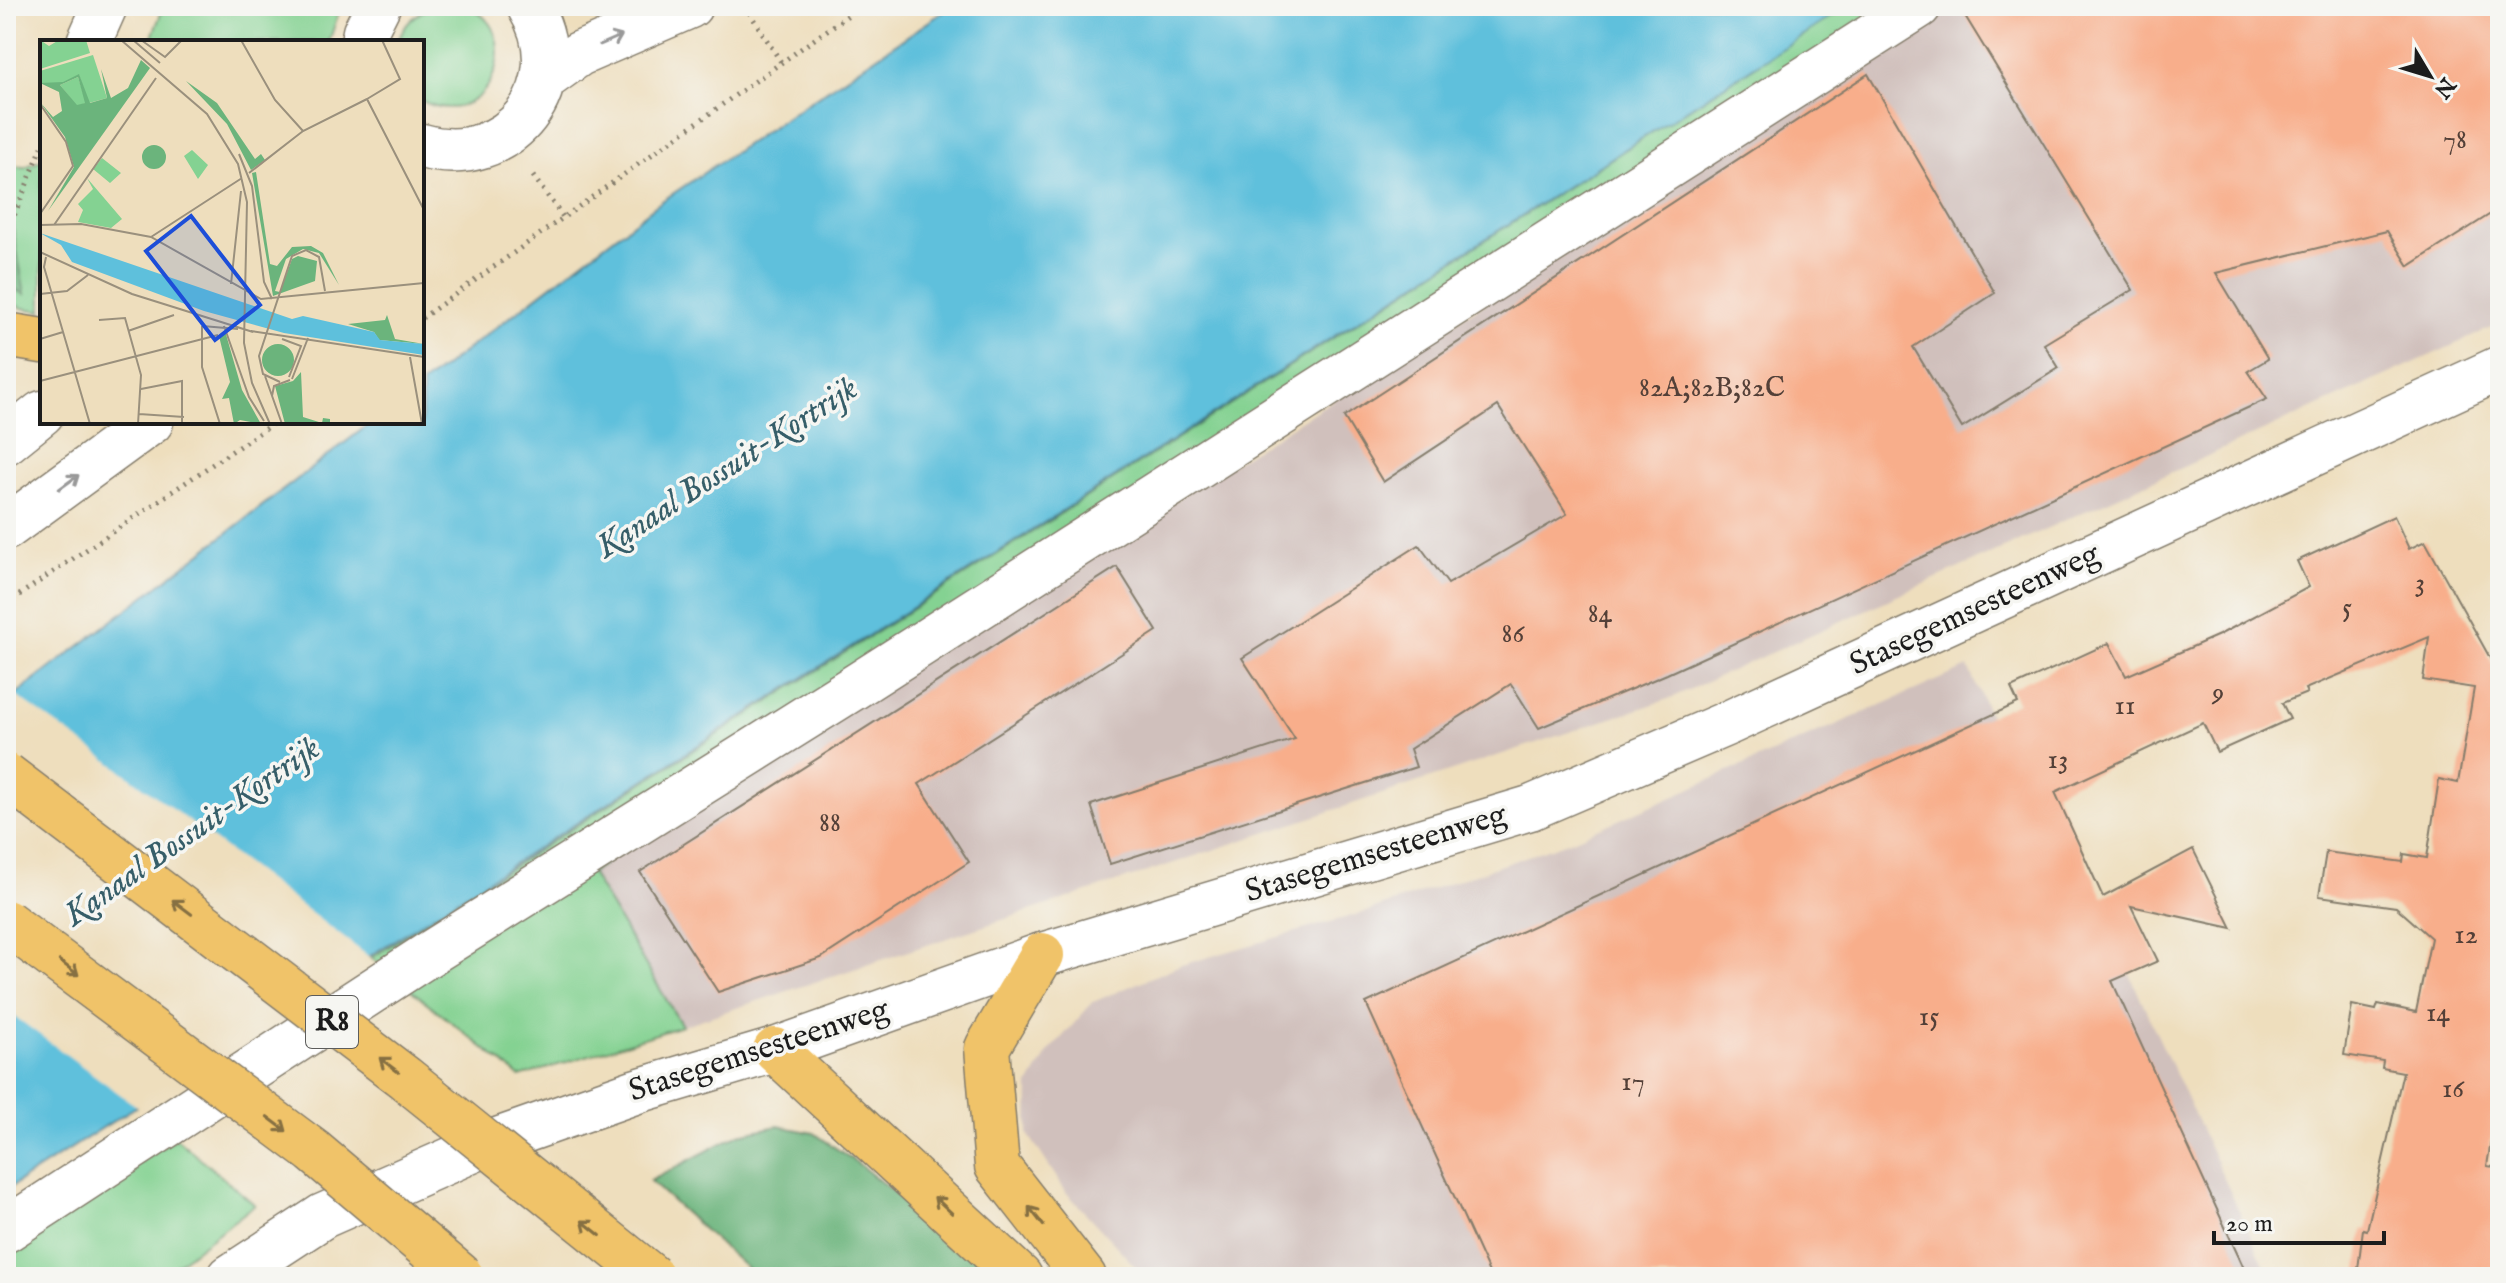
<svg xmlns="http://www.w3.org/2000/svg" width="2506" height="1283" font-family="'IM FELL English',serif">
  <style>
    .industrial { fill: #d0c0bc }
    .green { fill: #84d292; stroke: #507757; stroke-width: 2 }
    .forest { fill: #6bb47c; stroke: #44684c; stroke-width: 2 }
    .water { fill: #5ec0dc; stroke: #3d6e7c; stroke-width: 2 }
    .pier { fill: #eedebd }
    .building { fill: #f8ae8b }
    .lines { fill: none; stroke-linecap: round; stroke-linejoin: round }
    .minor-casing { stroke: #857d6c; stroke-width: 47 }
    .highway-casing { stroke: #857d6c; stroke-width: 47 }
    .path { stroke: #857d6c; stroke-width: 5; stroke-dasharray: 2 6; stroke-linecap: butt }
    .minor { stroke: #fff; stroke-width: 44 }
    .highway { stroke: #f0c369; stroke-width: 44 }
    .highway-bridge-casing { stroke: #857d6c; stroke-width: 47; stroke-linecap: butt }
    .highway-bridge { stroke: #f0c369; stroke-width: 44 }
    .oneway { stroke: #999 }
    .oneway2 { stroke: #867042 }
    .labels { text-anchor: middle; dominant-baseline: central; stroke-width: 7; stroke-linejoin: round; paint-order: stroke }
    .number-label { font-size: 28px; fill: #534038 }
    .shield { fill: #f6f6f2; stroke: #5d5d5c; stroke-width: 2 }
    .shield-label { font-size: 30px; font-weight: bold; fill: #1c1c1c }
    .street-label { font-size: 32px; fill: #1c1c1c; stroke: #f6f6f2 }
    .water-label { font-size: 34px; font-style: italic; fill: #365e69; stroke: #f6f6f2 }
    .inset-road { fill: none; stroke: #9a907d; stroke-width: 2 }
    .view { fill: #1d4ed8; fill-opacity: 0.15; stroke: #1d4ed8; stroke-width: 4 }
    .inset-edge { fill: none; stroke: #1c1c1c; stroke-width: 4 }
  </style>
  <rect width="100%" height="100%" fill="#f6f6f2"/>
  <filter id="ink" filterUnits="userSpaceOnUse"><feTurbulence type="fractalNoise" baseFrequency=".0125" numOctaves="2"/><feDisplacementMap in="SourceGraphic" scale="16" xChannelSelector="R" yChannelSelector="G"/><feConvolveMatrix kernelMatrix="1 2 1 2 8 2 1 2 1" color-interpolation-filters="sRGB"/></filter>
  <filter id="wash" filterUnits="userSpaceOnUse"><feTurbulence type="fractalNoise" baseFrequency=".006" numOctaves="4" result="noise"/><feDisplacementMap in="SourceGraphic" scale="32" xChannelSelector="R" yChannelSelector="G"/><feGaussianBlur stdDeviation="1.8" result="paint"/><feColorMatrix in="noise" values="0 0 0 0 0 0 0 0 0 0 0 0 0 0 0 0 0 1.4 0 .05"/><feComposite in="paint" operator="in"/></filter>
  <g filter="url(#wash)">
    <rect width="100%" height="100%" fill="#eedebd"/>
    <!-- industrial -->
    <path class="industrial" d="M1951 6H2500V324L1666 700 682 1026 591 873Z
      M1968 667 1990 716 2074 844 2142 1002 2270 1277H1145L1066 1192 1028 1134 1029 1085 1047 1054 1093 1002 1178 966 1369 911 1568 842Z"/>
    <!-- green -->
    <path class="green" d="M164 6H341L329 42H150Z
      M435 6C443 6 452 5 460 6 529 18 496 137 422 101V42H398C404 23 416 12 435 6Z
      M1848 6H1893L591 873 682 1026 520 1077 371 958Z
      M42 160V311L22 308 6 301V166L25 167Z
      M176 1138 255 1205 160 1277H6V1249Z"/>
    <!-- forest -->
    <path class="forest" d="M6 191 25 294 6 285Z
      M778 1126 814 1133 860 1165 998 1277H756L650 1181 739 1134Z"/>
    <!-- water -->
    <path class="water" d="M952 6H1848L6 1190V702L372 422H422V384L662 201Z"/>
    <!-- pier -->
    <path class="pier" d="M11 692 117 767 372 959 140 1109 6 1010V696Z"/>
    <g id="blocks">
      <!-- building -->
      <path class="building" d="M1959 6H2500V208L2409 266 2387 231 2216 273 2268 359 2248 371 2267 399 1667 674 1539 728 1511 684 1410 749 1416 767 1110 864 1091 805 1295 739 1242 658 1419 545 1448 584 1567 514 1498 406 1383 482 1344 417 1868 74 1995 293 1913 347 1962 428 2059 368 2044 344 2133 290Z
        M2394 516 2409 549 2425 541 2500 676V1084L2487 1166 2500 1168V1277H2357L2363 1229 2367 1230 2403 1072 2382 1068 2383 1061 2344 1055 2352 1005 2376 1010 2378 1004 2416 1012 2431 938 2396 907 2319 896 2326 852 2403 862 2404 854 2427 858 2439 779 2458 783 2474 688 2423 680 2429 637 2305 689 2307 693 2282 703 2290 719 2217 752 2203 723 2055 792 2103 897 2193 849 2232 928 2131 906 2158 961 2112 981 2248 1277H1491L1366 1003 2018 703 2011 688 2109 643 2126 676 2219 635 2309 587 2297 561Z
        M1117 567 1157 631 919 784 969 862 821 958 718 992 640 872Z"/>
    </g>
  </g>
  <g filter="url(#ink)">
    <use href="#blocks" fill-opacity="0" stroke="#857d6c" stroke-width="2"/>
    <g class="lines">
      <!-- minor casing -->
      <g class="minor-casing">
        <path id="minor" d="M89 42 105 6
          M363 42 365 32 378 6
          M544 79 579 54 690 6
          M422 146C510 171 577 84 529 6
          M6 442 42 413
          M6 528 151 422
          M6 1230 429 954 853 688 1919 6
          M230 1277 323 1216 489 1143 637 1091 775 1050 1042 955 1530 808 1728 723 2500 368"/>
      </g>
      <!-- highway casing -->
      <g class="highway-casing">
        <path id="highway" d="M6 335 42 341
          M1042 955 987 1048 997 1166 1084 1277
          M775 1050 1020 1277"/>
      </g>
      <!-- path -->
      <path class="path" d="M745 6 781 62
        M533 176 563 217
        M6 225 10 226 42 147
        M422 318 861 6
        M6 604 275 422"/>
      <!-- minor -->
      <use href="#minor" class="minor"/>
      <!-- highway -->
      <use href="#highway" class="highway"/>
      <!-- highway-bridge casing -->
      <g class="highway-bridge-casing">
        <path id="highway-bridge" d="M6 775 405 1078 652 1277
          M6 922 313 1151 462 1277"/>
      </g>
      <!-- highway-bridge -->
      <use href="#highway-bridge" class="highway-bridge"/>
    </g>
    <!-- one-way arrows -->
    <defs><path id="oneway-shaft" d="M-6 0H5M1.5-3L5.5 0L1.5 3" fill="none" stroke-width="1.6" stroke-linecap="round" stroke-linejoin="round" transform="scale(2)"/></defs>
    <g class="oneway">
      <use href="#oneway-shaft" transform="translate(611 40) rotate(-23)"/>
      <use href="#oneway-shaft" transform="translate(69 482) rotate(-36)"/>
    </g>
    <g class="oneway2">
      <use href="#oneway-shaft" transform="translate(182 907) rotate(-143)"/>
      <use href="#oneway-shaft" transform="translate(69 968) rotate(37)"/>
      <use href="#oneway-shaft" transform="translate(389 1065) rotate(-143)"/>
      <use href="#oneway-shaft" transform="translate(277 1124) rotate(37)"/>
      <use href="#oneway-shaft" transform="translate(943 1205) rotate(-137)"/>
      <use href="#oneway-shaft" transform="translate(1036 1216) rotate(-128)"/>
      <use href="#oneway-shaft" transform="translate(591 1228) rotate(-141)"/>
    </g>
  </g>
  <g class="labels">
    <!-- number labels -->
    <g class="number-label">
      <text x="2455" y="140">78</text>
      <text x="1712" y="388">82A;82B;82C</text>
      <text x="2420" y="583">3</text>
      <text x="2347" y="608">5</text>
      <text x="1600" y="614">84</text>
      <text x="1513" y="634">86</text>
      <text x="2218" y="693">9</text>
      <text x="2125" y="706">11</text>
      <text x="2058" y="760">13</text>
      <text x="830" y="823">88</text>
      <text x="2466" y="935">12</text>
      <text x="2438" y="1013">14</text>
      <text x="1929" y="1017">15</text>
      <text x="1633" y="1082">17</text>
      <text x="2453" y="1089">16</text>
    </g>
    <!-- shield labels -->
    <rect class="shield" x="306" y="996" width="52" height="52" rx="6"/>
    <g class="shield-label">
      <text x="332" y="1022">R8</text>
    </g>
    <!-- street labels -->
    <g class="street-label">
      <text transform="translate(1975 610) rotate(-25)">Stasegemsesteenweg</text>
      <text transform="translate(1376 854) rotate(-17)">Stasegemsesteenweg</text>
      <text transform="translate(759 1051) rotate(-18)">Stasegemsesteenweg</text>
    </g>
    <!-- water labels -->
    <g class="water-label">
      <text transform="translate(727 468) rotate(-33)">Kanaal Bossuit-Kortrijk</text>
      <text transform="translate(192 832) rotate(-35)">Kanaal Bossuit-Kortrijk</text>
    </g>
  </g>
  <!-- overview -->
  <g transform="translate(40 40)">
    <rect width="384" height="384" fill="#eedebd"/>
    <path d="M0 0 9 6 19 0H46L50 13 0 29ZM53 15 67 58 49 63 39 35 23 43H0V31ZM38 37 46 63 37 66 20 45ZM152 110 168 125 158 139 144 116ZM62 118 81 133 70 143 53 129ZM47 138 82 179 71 188 38 182 43 170 38 164 53 149Z" fill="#84d292"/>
    <path d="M101 20 110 28 8 171 34 127 25 97 0 62 13 77 22 71 19 52 0 43 23 42 39 34 50 63 67 58 61 29 71 58 88 48ZM38 37 45 63 37 65 20 45ZM146 41 177 63 215 119 221 114 225 120 211 130 187 84ZM102 117a12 12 0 1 1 24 0a12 12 0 1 1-24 0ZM216 132 230 224 237 226 252 207 271 206 283 213 299 245 279 213 263 209 246 219 235 251 240 252 252 219 258 216 277 221 275 241 233 256 212 133ZM347 275 355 299 384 304 339 300 334 292 308 284 345 280ZM185 291 202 350 221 384 200 380 194 384 189 358 182 359 190 342 179 296ZM222 320a16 16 0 1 1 32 0a16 16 0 1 1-32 0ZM261 332 263 377 282 383 283 378 290 379V384H245L235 346 253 341Z" fill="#6bb47c" fill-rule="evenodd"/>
    <path d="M0 193 252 279 263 276 334 292 340 300 384 304V315L244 293 164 271 32 222 21 205Z" fill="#5ec0dc"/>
    <path class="inset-road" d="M81 0 167 74 198 124 207 162 204 303 212 343 230 384M93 0 120 23M101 0 125 17 142 0M201 0 235 60 263 91M342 0 360 39 327 59 384 170M0 64 26 102 33 126 0 174M199 114 212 146 224 242 232 259M209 133 263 91 327 59M0 185 41 184 111 197 221 259 384 243M14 185 116 38M111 197 202 138M0 212 92 254 213 292M6 217 4 227 50 384M191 244 201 151M0 254 27 251 48 235M59 280 85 278 101 335 98 384M162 286 198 289M162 286V327L180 384M184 286 209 357 224 381M88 291 134 275M211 291 384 317M0 299 23 292M242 299 261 306 249 337M370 317 382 384M225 336 242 384M252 339 268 298M0 341 178 295M240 342 223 334 219 316 252 216 266 210 279 217 285 251M101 349 142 341V384M232 356 234 346 250 340M99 374 144 377"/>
    <path class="view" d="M151 176 220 265 175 300 106 211Z"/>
    <rect width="384" height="384" class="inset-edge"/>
  </g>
  <!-- margin -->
  <rect width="2506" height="1283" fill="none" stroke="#f6f6f2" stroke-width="32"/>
  <!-- north arrow -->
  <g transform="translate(2430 76) rotate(128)" stroke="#f6f6f2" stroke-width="6" paint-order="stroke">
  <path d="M0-6L14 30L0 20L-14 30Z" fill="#1c1c1c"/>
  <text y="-12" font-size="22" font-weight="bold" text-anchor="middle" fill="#1c1c1c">N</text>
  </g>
  <!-- scale -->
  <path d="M2214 1231v12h170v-12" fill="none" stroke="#1c1c1c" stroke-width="4"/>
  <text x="2226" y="1231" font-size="24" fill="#1c1c1c" stroke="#f6f6f2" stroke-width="6" paint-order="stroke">20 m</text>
</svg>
